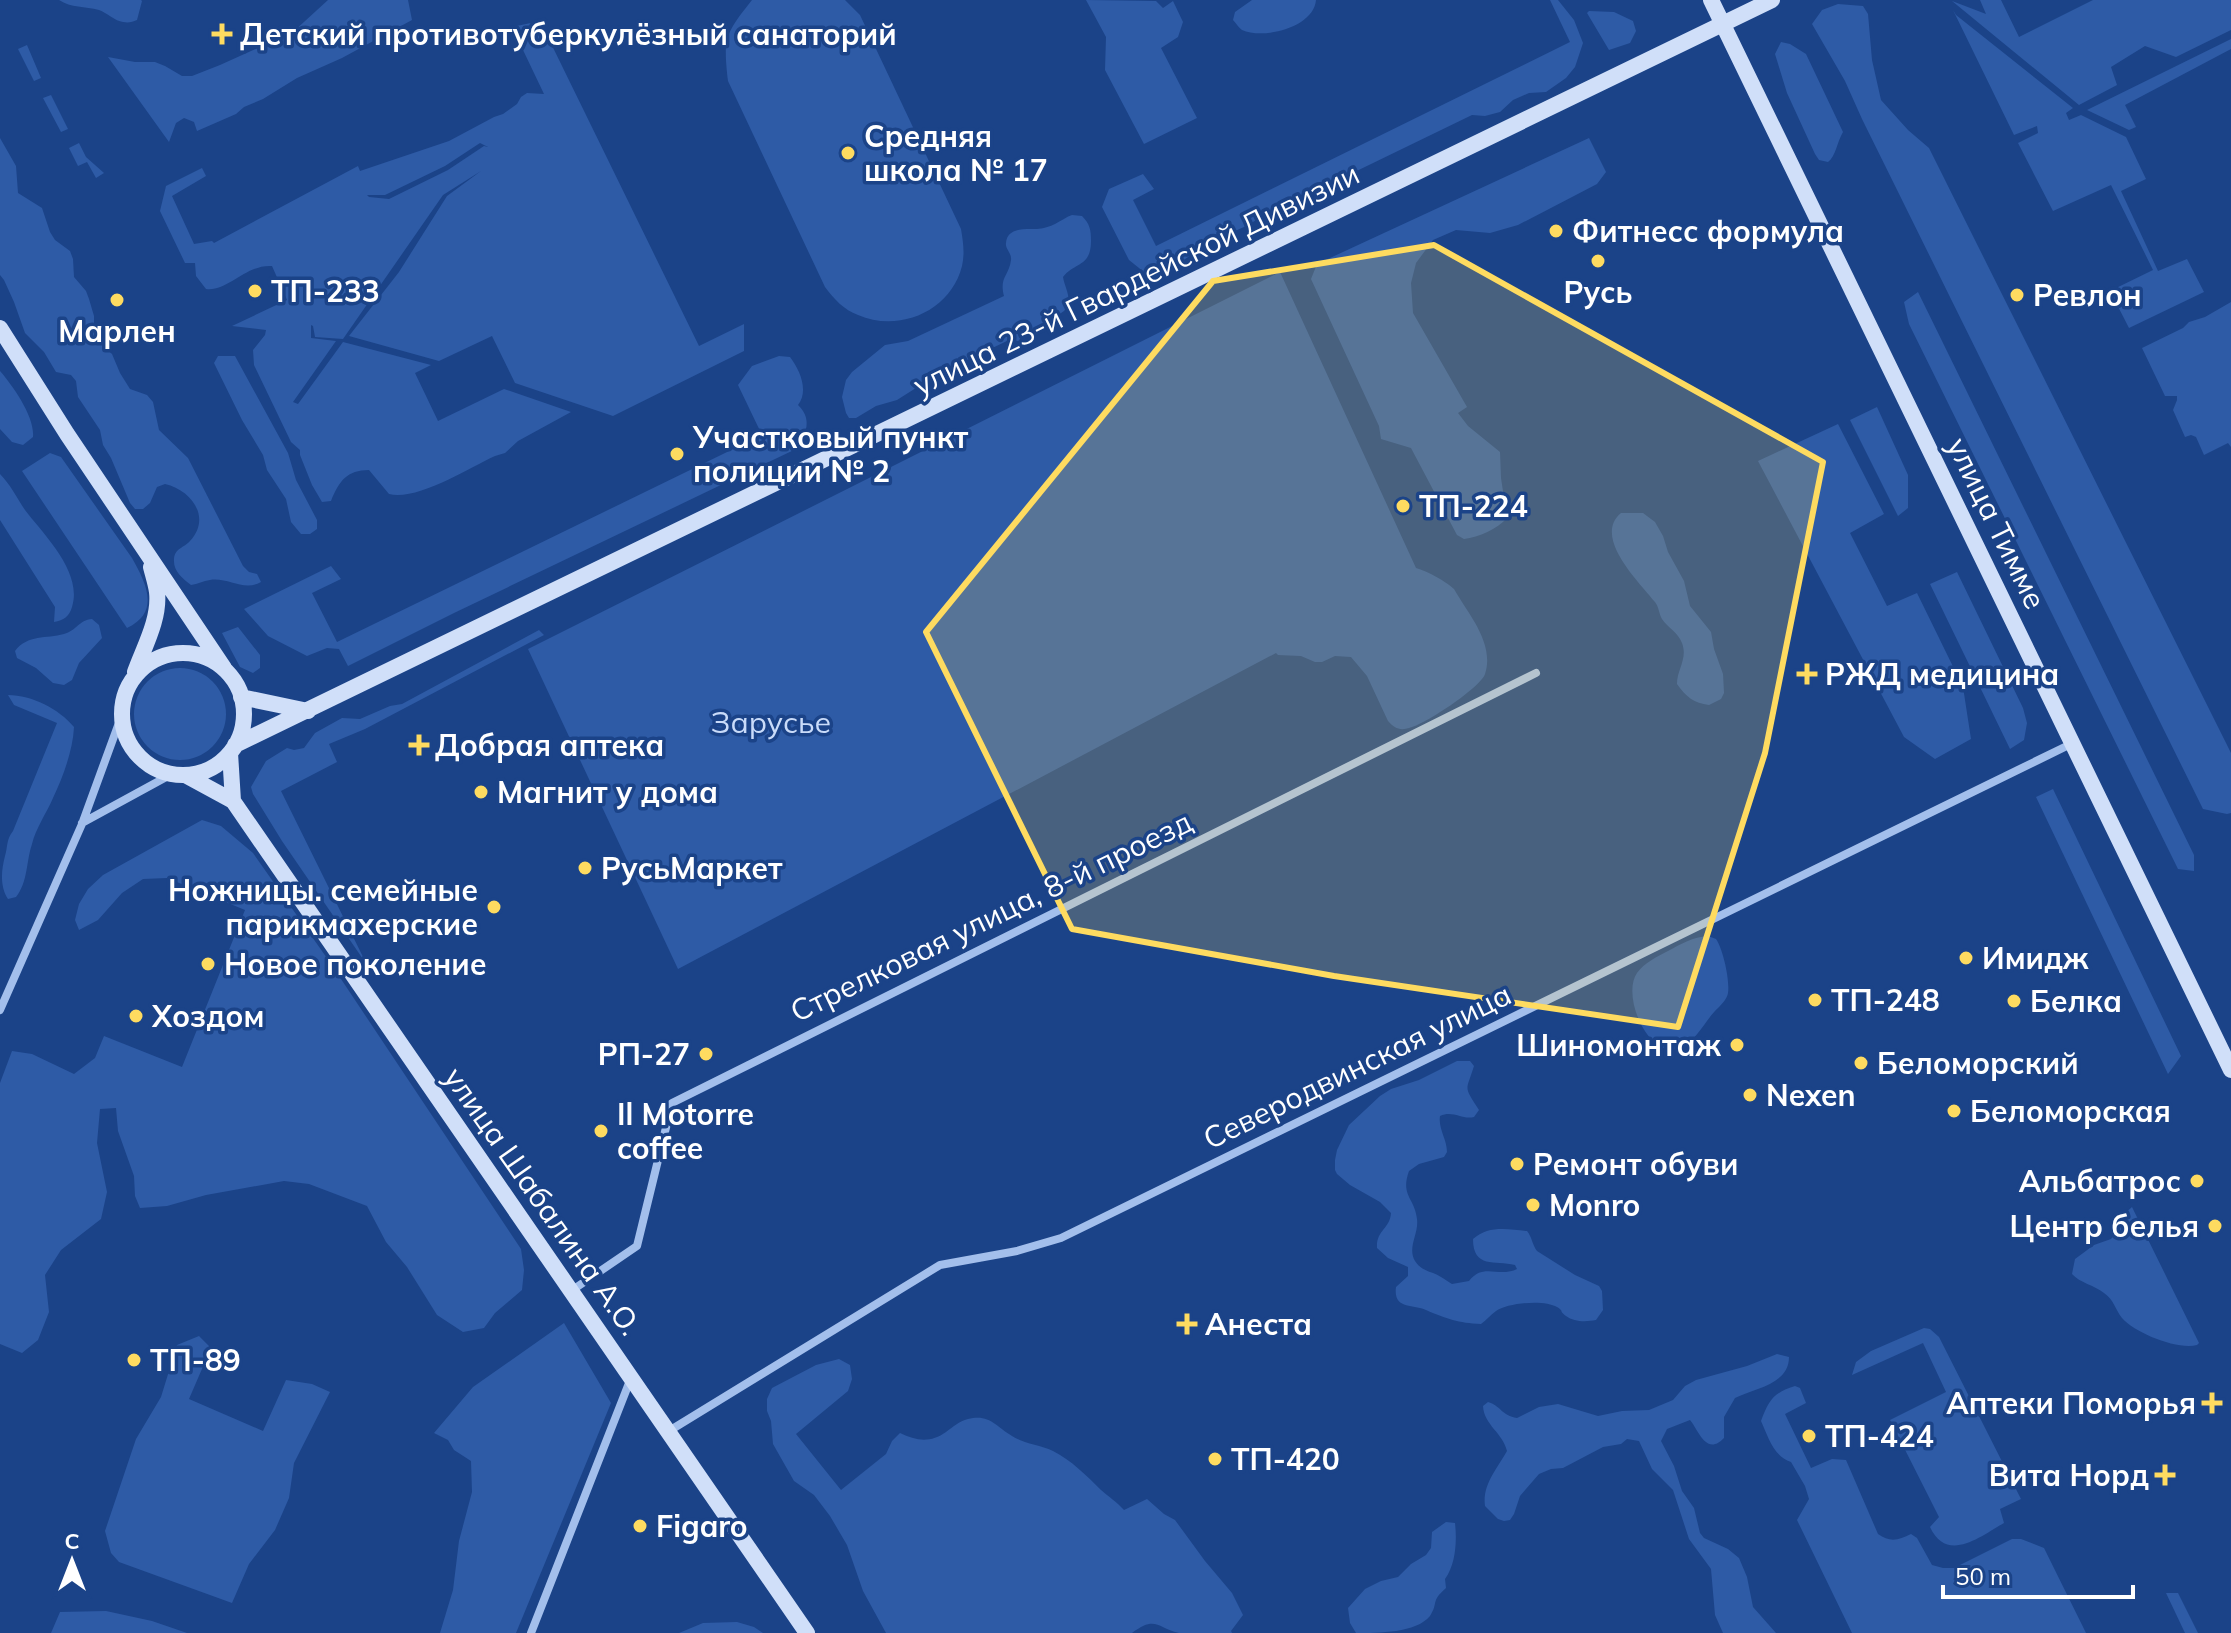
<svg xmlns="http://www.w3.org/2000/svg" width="2231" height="1633" font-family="Mulish,sans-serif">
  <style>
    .green { fill: #2e5ba6; fill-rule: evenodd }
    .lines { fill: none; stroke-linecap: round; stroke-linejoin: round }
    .street { stroke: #a3bfec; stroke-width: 8 }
    .secondary { stroke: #d0dff9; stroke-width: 16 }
    .marked { fill: #fedb60; fill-opacity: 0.2; stroke: #fedb60; stroke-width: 6; stroke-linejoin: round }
    .poi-dot { fill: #fedb60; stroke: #1b4388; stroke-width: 3 }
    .labels { text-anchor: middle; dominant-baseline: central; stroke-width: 7; stroke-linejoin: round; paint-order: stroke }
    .poi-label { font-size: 30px; font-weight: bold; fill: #fff; stroke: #1b4388; text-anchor: start }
    .street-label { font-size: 30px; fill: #fff; stroke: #1b4388 }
    .park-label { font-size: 30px; fill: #c9dbf9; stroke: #1b4388 }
  </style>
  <rect width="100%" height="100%" fill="#1b4388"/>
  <!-- green -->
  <path class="green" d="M59 0H141L142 1 137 20C132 22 129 23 123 22 115 21 107 13 99 10 85 6 71 8 59 0Z
    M328 0H408L412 20 342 58 297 78 263 99 244 107 236 114 197 131 194 122 184 118 176 123 169 142 108 57 135 62H155L165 66 182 76H192L220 65 293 32Z
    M752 0H845L860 15 961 229C963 241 965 253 962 266 951 311 899 333 858 315 844 310 834 299 825 287L728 81C723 38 725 34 752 0Z
    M1086 0 1156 1 1163 8 1173 1 1183 22 1178 37 1161 48 1197 118 1144 144 1105 70 1106 37Z
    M1252 0H1316C1314 27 1264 40 1242 30 1240 29 1235 22 1233 20L1235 12Z
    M1550 0H1558L1574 20 1583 43 1575 67 1566 78 1546 92 1529 93 1513 100 1500 112 1485 116 1472 115 1301 198 1299 202 1293 206 1260 218 1244 227 1208 243 1181 262 1166 263 1144 272 1129 260 1102 207 1109 189 1143 174 1154 189 1133 200 1156 246 1570 42Z
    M1980 0H2001L2019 37 2093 0H2231V30L2176 57 2145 46 2111 67 2117 85 2079 105 1952 1 1986 14Z
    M1838 4 1863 6 1868 14 1872 60 1881 100 1908 130 1929 148 2231 753V813L2227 814 2203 809 1862 119 1845 81 1812 24 1822 10Z
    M1953 10 1956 15 2073 108 2066 113 2069 120 2081 115 2126 137 2146 179 2121 191 2158 271 2187 259 2204 292 2129 328 2110 291 2153 270 2111 185 2053 211 2018 143 2038 133 2037 126 2014 135Z
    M1589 11 1614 12 1633 21 1636 31 1630 43 1609 50 1587 13Z
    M540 21 699 346 744 324V351L613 416 515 383 492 336 439 361 349 336 399 272 447 196 481 171 443 195 343 339 315 337 313 326 311 325V338L336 341 293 402 298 404 343 342 431 365 415 373 438 421 504 389 571 412 518 441 505 453 495 456C467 469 417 501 389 494L369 470C347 470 339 481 331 501L322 502 312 485 300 455V450L291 442 254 365 253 350 265 335 266 330 232 326 287 300 272 266C246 264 228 292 206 289L196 276 195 263H185L160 211 166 186 202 168 206 176 172 196 194 244 212 241 214 243 358 166 360 171 449 141 494 117 503 114 517 104 521 97 527 93 544 94 512 27ZM480 143 488 147 484 146 448 170 389 199 369 197 367 195H385L445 166Z
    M2231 39V49L2125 105 2136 127 2129 130 2087 110Z
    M1781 42 1790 44 1806 54 1843 132C1837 142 1836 156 1828 162L1819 160 1815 154 1787 93 1775 54Z
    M27 45 41 78 34 81 18 49Z
    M51 95 68 129 61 132 43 98Z
    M0 138 16 166 18 193 42 208 50 232 55 240 70 251 73 259 74 277 86 291 89 299 94 316V334L98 342 112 354 120 373 130 389 147 395 153 402 159 430 188 458 243 566 249 572 257 574 261 582C244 592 228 577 210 580 203 581 198 584 191 585 182 578 173 571 174 559 175 548 184 548 190 541 212 517 191 490 165 484L157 487 150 503 143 509H135L130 503 111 458 103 445 100 430 78 397 76 381 71 375 56 372 44 352 25 333 14 302 4 280 0 275Z
    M1589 138 1606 172 1597 184 1518 225 1490 233 1456 230 1433 240 1416 263 1411 283 1413 313 1467 407 1458 413 1468 426 1500 452 1501 478 1507 518C1497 529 1479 537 1464 539L1457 535 1411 448 1381 439 1379 426 1311 279 1317 264Z
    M79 143 86 157 104 173 96 178 87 162 78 166 69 148Z
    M1072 215 1082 216C1090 224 1091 230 1091 241 1091 267 1075 262 1063 277 1065 289 1074 301 1064 311L1025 338 1020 341 1009 340 938 374 897 400 876 406 856 418H849L846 413 842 397 846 380 852 372 885 345 908 341 1004 296C999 277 1009 276 1011 260 1012 253 1005 249 1006 243 1007 227 1027 229 1037 229 1042 229 1051 226 1055 224 1061 221 1066 217 1072 215Z
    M1280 272 1416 568C1427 571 1447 582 1454 589 1468 614 1495 643 1485 674 1480 688 1424 725 1409 728 1400 731 1394 728 1388 721L1367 676 1351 657 1335 656 1322 662H1315L1301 656 1278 655 1276 653 678 969 528 649Z
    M1918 292 2194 855V871L2178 869 1909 324 1904 302Z
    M2231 302V447L2228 443 2204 455 2196 437 2191 435 2185 437 2173 410 2177 400V396H2165L2142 348 2183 328 2189 322 2205 317Z
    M218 356H235L288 453 296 480 317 520V529L310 534H301L291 522 286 499 267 470 263 455 242 420 214 363Z
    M779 356 790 357C800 370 809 391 798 405 813 419 806 435 796 449L454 613 348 666 339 649 327 648 307 656 268 636 244 609 331 566 341 579 312 593 337 642 762 435 738 385 752 366Z
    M0 371C13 386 35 417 33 437L23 445 12 442 0 429Z
    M1877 407 1908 475V508L1898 516 1850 420Z
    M1838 424 1884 514 1850 533 1887 606 1917 593 1963 687 1971 739 1935 759 1904 737 1758 461Z
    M50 453 61 457 132 558C146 583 161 612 127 628L22 471Z
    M0 474C10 484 17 498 25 510 44 535 83 572 72 607 69 617 64 620 54 622L55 607 0 520Z
    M1621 513H1643L1655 522 1663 536 1668 552 1684 581 1690 606 1711 632 1714 649 1723 674 1724 693 1721 699 1709 705C1694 703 1686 697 1677 684 1677 669 1688 659 1682 643 1678 632 1668 628 1662 619 1659 614 1659 607 1655 602 1640 583 1592 537 1621 513Z
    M1957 572 2023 708 2027 723 2024 740 2010 749 1930 584Z
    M92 619 99 625 102 638 79 663 72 680 64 685 53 683 36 668 17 658 15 651C28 634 46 639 64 634 76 631 79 620 92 619Z
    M238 627 260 655V668L253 673 240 667 222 633Z
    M539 630 544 635 365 729 329 744 337 762 281 791 367 965 282 841 253 794 251 787 266 761 287 748 294 750 304 748 315 733 342 718 360 719 390 706 402 704Z
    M134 714a46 46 0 1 1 92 0a46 46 0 1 1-92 0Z
    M8 695C32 695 59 709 74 727 73 750 63 777 53 798 46 814 36 828 32 844 26 862 28 882 16 897L8 899C0 887 1 871 5 856 8 846 6 840 13 831L57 723 14 705Z
    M2053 789 2181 1056 2168 1074 2036 797Z
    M202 820 221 826 253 853 329 961 521 1249 524 1270 522 1290 495 1313 484 1328 463 1332 437 1315 407 1267 386 1242 367 1206 309 1184 284 1181 206 1195 167 1206 140 1208 135 1196 134 1176 118 1131 116 1108 100 1109 97 1143 107 1192 101 1219 61 1250 45 1275 49 1312 38 1340 22 1353 0 1344V1083L12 1051 32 1054 74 1074 95 1058 104 1036 182 1067 245 910 167 878 143 879 122 893 98 920 79 930 75 920 79 904 88 889 103 875Z
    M1708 936 1716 939C1723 949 1730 980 1728 993 1727 999 1722 1004 1718 1008 1705 1020 1697 1041 1680 1048 1649 1061 1621 996 1637 973 1644 963 1658 956 1668 951 1681 944 1693 937 1708 936Z
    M1457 1061H1470L1474 1066C1466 1092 1463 1085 1479 1110L1474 1117C1462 1120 1453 1110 1440 1116 1438 1129 1447 1139 1447 1152L1444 1157 1419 1164 1409 1171C1400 1196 1415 1198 1417 1219 1419 1234 1407 1247 1415 1261 1422 1272 1432 1271 1441 1277 1445 1279 1448 1282 1452 1284L1469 1281C1483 1262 1499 1278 1517 1269L1515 1265C1495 1260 1473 1269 1473 1239 1488 1225 1508 1229 1527 1231 1532 1237 1532 1244 1537 1251L1575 1275 1599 1286 1602 1291 1603 1310 1596 1320C1586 1322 1574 1322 1566 1316 1558 1310 1565 1312 1557 1307 1544 1299 1507 1303 1496 1311 1490 1315 1487 1320 1481 1324 1458 1323 1447 1319 1426 1310 1413 1304 1393 1310 1396 1287L1408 1276V1267L1388 1258 1377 1248C1376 1230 1390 1229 1391 1213L1380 1202 1350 1185 1337 1174 1335 1170V1160L1337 1150 1349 1125 1380 1096 1391 1089 1419 1080Z
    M2132 1207 2199 1343 2197 1345C2177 1350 2135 1333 2122 1318 2115 1309 2114 1300 2104 1293 2094 1285 2080 1283 2072 1274L2075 1259 2094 1245 2111 1239 2119 1229 2123 1215Z
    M564 1323 611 1403 516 1633H440L453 1590 459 1541 472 1492 471 1461 454 1450 448 1440 434 1433 473 1387Z
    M1924 1328 1930 1329 1939 1337 2021 1499 2000 1509 2004 1523C1981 1536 1947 1564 1930 1527L1939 1517 1890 1420 1946 1392 1923 1343 1852 1375 1856 1362 1871 1351Z
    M199 1336 211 1348 189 1399 263 1431 286 1380 312 1384 330 1392 294 1463 289 1498 275 1530 249 1564 232 1603 119 1562 111 1553 105 1531 136 1439 161 1397 177 1345Z
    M1777 1354 1789 1357C1789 1385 1754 1388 1735 1398L1724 1417V1438C1706 1457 1698 1429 1690 1420L1667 1429 1661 1441 1674 1466 1682 1491 1694 1508 1700 1533 1704 1538 1728 1549 1739 1558 1747 1577 1753 1607 1776 1633H1723L1715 1615 1711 1569 1689 1539 1673 1490 1652 1469 1639 1441 1627 1439 1621 1444 1603 1447 1563 1468 1551 1469 1539 1474 1520 1496 1514 1514 1510 1520 1504 1521 1498 1519 1485 1506C1482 1485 1497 1469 1507 1451 1503 1433 1484 1425 1483 1406L1488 1402C1500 1405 1502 1416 1517 1418L1539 1407 1558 1404 1598 1416 1622 1411 1649 1410 1673 1400 1685 1386 1696 1380 1747 1366Z
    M839 1359 850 1365 852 1379 848 1391 796 1434 841 1490 886 1454 892 1441 900 1433C916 1441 931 1443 946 1432 953 1427 959 1421 968 1419 990 1414 995 1426 1012 1436 1024 1444 1040 1445 1053 1451 1071 1460 1087 1476 1101 1490 1109 1497 1117 1502 1124 1510L1147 1499 1164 1514 1175 1520 1205 1561 1232 1593 1243 1615 1231 1631 1232 1633C1217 1633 1194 1633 1179 1633 1157 1628 1156 1615 1132 1633H886L863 1591 847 1545 830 1516 814 1495 794 1481 773 1444 771 1421 767 1411V1399L772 1388 816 1365Z
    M1795 1386 1800 1388 1806 1403 1785 1414 1811 1468 1832 1459 1846 1460 1878 1534C1890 1543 1899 1540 1911 1534L1917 1538 1932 1565 1943 1568H1954L2012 1539H2021L2044 1548 2086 1633H1852L1797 1520 1809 1499 1805 1486 1791 1462C1773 1456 1768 1436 1761 1421 1769 1400 1773 1393 1795 1386Z
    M1446 1522 1455 1523C1457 1540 1456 1564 1445 1579L1446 1588C1430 1602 1439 1602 1430 1616 1416 1633 1379 1633 1356 1633L1350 1623 1348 1608 1365 1589 1381 1581 1398 1577 1411 1564 1426 1555 1431 1548 1432 1532Z
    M2166 1593H2178L2198 1633H2185Z
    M106 1611 152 1621 187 1633H51L60 1612Z
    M737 1622 754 1627 763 1633H679L703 1623Z"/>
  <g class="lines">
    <!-- street -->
    <path class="street" d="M82 823 170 775
      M0 1010 82 824 120 720
      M571 1291 637 1246 672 1103 1536 673
      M669 1431 940 1265 1017 1251 1061 1238 2071 744
      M531 1633 631 1378"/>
    <!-- secondary -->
    <path class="secondary" d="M1711 0 2231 1070
      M0 328 67 434 224 668
      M122 714a61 61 0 1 1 122 0a61 61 0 1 1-122 0Z
      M135 672C144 647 160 619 157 592 156 584 153 575 151 567
      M241 697 308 711
      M235 745 1772 0
      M230 753 233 801
      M187 776 233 801 807 1633"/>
  </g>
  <!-- marked area -->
  <path class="marked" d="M1434 245 1823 462 1765 753 1678 1027 1334 976 1072 929 926 632 1213 281Z"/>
  <!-- markers -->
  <g class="poi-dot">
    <path d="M218 22h8v8h8v8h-8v8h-8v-8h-8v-8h8z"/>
    <circle cx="848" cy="153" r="8"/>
    <circle cx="1556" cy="231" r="8"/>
    <circle cx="1598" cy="261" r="8"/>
    <circle cx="255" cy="291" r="8"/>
    <circle cx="2017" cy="295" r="8"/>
    <circle cx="117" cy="300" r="8"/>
    <circle cx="677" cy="454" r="8"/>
    <circle cx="1403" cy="506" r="8"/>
    <path d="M1803 662h8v8h8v8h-8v8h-8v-8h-8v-8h8z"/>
    <path d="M415 733h8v8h8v8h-8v8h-8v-8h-8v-8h8z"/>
    <circle cx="481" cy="792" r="8"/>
    <circle cx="585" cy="868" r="8"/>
    <circle cx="494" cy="907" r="8"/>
    <circle cx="1966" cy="958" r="8"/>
    <circle cx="208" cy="964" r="8"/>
    <circle cx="1815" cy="1000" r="8"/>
    <circle cx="2014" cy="1001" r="8"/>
    <circle cx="136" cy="1016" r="8"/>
    <circle cx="1737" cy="1045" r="8"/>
    <circle cx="706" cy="1054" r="8"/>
    <circle cx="1861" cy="1063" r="8"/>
    <circle cx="1750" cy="1095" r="8"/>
    <circle cx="1954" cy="1111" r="8"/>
    <circle cx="601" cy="1131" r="8"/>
    <circle cx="1517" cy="1164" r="8"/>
    <circle cx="2197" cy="1181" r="8"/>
    <circle cx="1533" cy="1205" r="8"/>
    <circle cx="2215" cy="1226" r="8"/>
    <path d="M1183 1312h8v8h8v8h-8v8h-8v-8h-8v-8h8z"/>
    <circle cx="134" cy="1360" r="8"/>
    <path d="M2208 1391h8v8h8v8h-8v8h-8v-8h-8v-8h8z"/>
    <circle cx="1809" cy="1436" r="8"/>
    <circle cx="1215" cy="1459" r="8"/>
    <path d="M2161 1463h8v8h8v8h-8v8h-8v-8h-8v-8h8z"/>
    <circle cx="640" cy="1526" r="8"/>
  </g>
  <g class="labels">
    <!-- poi labels -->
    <g class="poi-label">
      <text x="240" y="34">Детский противотуберкулёзный санаторий</text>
      <text x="864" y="136">Средняя<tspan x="864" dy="34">школа № 17</tspan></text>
      <text x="1572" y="231">Фитнесс формула</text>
      <text x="271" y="291">ТП-233</text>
      <text x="1598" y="292" text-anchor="middle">Русь</text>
      <text x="2033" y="295">Ревлон</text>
      <text x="117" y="331" text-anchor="middle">Марлен</text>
      <text x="693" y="437">Участковый пункт<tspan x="693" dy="34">полиции № 2</tspan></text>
      <text x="1419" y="506">ТП-224</text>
      <text x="1825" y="674">РЖД медицина</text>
      <text x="435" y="745">Добрая аптека</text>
      <text x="497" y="792">Магнит у дома</text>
      <text x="601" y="868">РусьМаркет</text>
      <text x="478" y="890" text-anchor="end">Ножницы. семейные<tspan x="478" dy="34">парикмахерские</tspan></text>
      <text x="1982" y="958">Имидж</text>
      <text x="224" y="964">Новое поколение</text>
      <text x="1831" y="1000">ТП-248</text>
      <text x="2030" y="1001">Белка</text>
      <text x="152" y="1016">Хоздом</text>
      <text x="1721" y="1045" text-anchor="end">Шиномонтаж</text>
      <text x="690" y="1054" text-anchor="end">РП-27</text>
      <text x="1877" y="1063">Беломорский</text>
      <text x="1766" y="1095">Nexen</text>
      <text x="1970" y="1111">Беломорская</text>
      <text x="617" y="1114">Il Motorre<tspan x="617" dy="34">coffee</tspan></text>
      <text x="1533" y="1164">Ремонт обуви</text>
      <text x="2181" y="1181" text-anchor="end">Альбатрос</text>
      <text x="1549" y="1205">Monro</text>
      <text x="2199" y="1226" text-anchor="end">Центр белья</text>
      <text x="1205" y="1324">Анеста</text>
      <text x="150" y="1360">ТП-89</text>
      <text x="2196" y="1403" text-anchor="end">Аптеки Поморья</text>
      <text x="1825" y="1436">ТП-424</text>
      <text x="1231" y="1459">ТП-420</text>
      <text x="2149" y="1475" text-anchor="end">Вита Норд</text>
      <text x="656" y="1526">Figaro</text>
    </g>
    <!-- street labels -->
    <g class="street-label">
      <text transform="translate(1136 279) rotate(-26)">улица 23-й Гвардейской Дивизии</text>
      <text transform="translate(1997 523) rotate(64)">улица Тимме</text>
      <text transform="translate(991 916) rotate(-26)">Стрелковая улица, 8-й проезд</text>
      <text transform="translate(1357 1066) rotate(-26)">Северодвинская улица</text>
      <text transform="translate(543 1201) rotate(55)">улица Шабалина А.О.</text>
    </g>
    <!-- park labels -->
    <g class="park-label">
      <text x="771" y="722">Зарусье</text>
    </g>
  </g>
  <!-- north arrow -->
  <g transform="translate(72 1561)" stroke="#1b4388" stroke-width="6" paint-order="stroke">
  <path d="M0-6L14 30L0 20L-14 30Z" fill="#ffffff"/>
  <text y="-12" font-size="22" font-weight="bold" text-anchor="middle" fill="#ffffff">С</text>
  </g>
  <!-- scale -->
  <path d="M1943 1585v12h190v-12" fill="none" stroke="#ffffff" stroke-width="4"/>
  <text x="1955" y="1585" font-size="24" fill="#ffffff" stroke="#1b4388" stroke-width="6" paint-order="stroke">50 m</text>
</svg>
